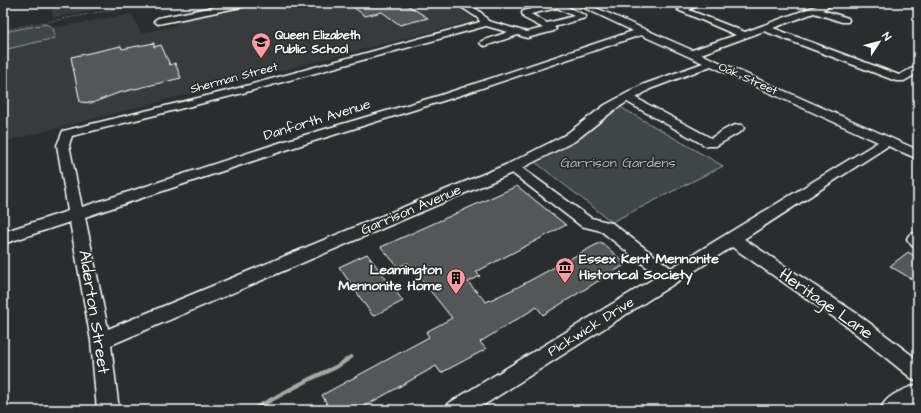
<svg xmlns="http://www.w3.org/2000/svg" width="921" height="413" font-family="'Architects Daughter',sans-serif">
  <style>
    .built { fill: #373a3b }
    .green { fill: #414445; stroke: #a0a2a2 }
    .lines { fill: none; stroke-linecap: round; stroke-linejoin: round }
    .stream { stroke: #a6a7a7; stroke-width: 4.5 }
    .building { fill: #555758; stroke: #fff }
    .minor-casing { stroke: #fff; stroke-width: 3 }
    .path { stroke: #fff; stroke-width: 1; stroke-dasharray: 0.5 2; stroke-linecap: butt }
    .minor { fill: #2a2d2e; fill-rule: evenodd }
    .labels { text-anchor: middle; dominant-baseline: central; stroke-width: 3.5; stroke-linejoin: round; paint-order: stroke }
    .far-poi-label { font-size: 12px; font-weight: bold; fill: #fff; stroke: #2a2d2e; text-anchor: start }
    .far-street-label { font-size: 12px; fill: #fff; stroke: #2a2d2e }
    .street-label { font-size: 14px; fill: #fff; stroke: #2a2d2e }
    .park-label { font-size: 14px; fill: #b3b4b5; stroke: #2a2d2e }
    .poi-label { font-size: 14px; font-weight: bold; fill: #fff; stroke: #2a2d2e; text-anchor: start }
    .near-street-label { font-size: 17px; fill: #fff; stroke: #2a2d2e }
  </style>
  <rect width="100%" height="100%" fill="#2a2d2e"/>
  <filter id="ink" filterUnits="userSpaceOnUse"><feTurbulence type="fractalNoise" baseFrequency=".025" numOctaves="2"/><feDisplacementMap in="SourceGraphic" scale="8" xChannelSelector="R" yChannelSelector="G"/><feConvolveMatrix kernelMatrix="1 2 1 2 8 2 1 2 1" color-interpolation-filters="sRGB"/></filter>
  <g filter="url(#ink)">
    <!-- built -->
    <path class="built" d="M51 3H129L53 18Z
      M264 3H448L477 20 3 142V50L55 38 53 28 132 14 141 33 177 25 175 21Z"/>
    <!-- green -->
    <path class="green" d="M46 24 53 28 55 38 3 50V32Z
      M615 104 723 166 612 222 530 158Z"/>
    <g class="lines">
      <!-- stream -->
      <path class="stream" d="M252 410 310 379 336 367 351 357"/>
    </g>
    <!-- building -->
    <path class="building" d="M370 3H404L428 18 400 25 382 12 365 16 353 7Z
      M154 43V47L161 45 170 65 175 63 181 78 118 93 92 103 80 102 71 57 121 46 122 49Z
      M517 186 566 225 476 272 480 276 468 282 486 302 516 288 601 242 626 264 543 315 537 307 480 342 486 349 441 373 436 366 358 410H330L322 395 429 337 426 332 452 318 408 263 398 267 381 247Z
      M908 252 918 258V283L890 266Z
      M367 254 403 301 373 316 339 267Z"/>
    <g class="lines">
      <!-- minor casing -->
      <g class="minor-casing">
        <path id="minor" d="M234 3H250L246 6 158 24 154 21 158 18Z
          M455 3C468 3 481 9 488 21L527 32 543 28 524 18 522 13 523 11 556 3H570L566 6 586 16 585 18 554 27 556 29 554 31 527 38 518 35 485 46 482 45 480 43 482 41 508 32 486 26 239 94 72 136 69 145 82 207 288 140 441 95 633 31 574 3H585L692 50 736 35 678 10 691 3H702L689 10 745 32 824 3H836L822 10 848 18 849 20 848 22H842L814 13 773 28 899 75 918 65V73L904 81H896L764 31 701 54 918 150V159L888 146 744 239 859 315 918 360V381L911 378 845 325 732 247 476 410H446L449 403 658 276 601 231 581 226 512 173 111 345 119 410H97L91 341 70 222 3 244V232L68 211 57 145 63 131 231 90 480 22 478 18ZM557 8 574 16 547 23 531 14ZM641 35 703 63 642 85 605 105 565 135 508 164 108 329 85 217 298 146 449 99ZM711 66 878 142 671 268 612 223 591 218 522 168 575 141 613 111 627 102 706 146H716L742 131 744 128 742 125C732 123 720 133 711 138L636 98 650 89Z
          M918 231V248L912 246 907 239 909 235Z
          M918 384V404L907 410H880C887 394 903 390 918 384Z"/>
      </g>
      <!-- path -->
      <path class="path" d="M3 30 148 3"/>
      <!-- minor -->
      <use href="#minor" class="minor"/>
    </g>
  </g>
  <!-- icons -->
  <defs>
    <g id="school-pin" transform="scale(1)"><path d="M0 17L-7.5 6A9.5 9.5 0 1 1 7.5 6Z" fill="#ff9aa2" stroke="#2a2d2e"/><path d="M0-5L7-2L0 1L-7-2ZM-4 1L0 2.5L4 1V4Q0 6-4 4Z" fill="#111"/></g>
    <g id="museum-pin" transform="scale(1)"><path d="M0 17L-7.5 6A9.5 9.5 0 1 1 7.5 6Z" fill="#ff9aa2" stroke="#2a2d2e"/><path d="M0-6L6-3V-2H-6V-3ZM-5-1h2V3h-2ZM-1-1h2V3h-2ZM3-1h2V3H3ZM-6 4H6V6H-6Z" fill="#111"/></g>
    <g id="building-pin" transform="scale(1)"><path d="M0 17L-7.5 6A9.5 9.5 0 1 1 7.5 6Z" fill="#ff9aa2" stroke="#2a2d2e"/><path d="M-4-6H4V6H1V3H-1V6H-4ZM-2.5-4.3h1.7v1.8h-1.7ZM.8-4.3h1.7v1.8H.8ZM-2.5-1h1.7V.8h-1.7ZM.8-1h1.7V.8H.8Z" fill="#111"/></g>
  </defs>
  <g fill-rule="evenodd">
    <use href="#school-pin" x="261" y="42"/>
    <use href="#museum-pin" x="565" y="267"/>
    <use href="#building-pin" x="456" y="278"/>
  </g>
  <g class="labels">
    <!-- far-poi labels -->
    <g class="far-poi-label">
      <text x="275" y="35">Queen Elizabeth<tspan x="275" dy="14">Public School</tspan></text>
    </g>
    <!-- far-street labels -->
    <g class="far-street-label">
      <text transform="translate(234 78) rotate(-15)">Sherman Street</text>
      <text transform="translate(748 79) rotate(24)">Oak Street</text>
    </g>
    <!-- street labels -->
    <g class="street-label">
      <text transform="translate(317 120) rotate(-17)">Danforth Avenue</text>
      <text transform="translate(411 210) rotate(-23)">Garrison Avenue</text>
      <text transform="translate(591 327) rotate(-32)">Pickwick Drive</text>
    </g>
    <!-- park labels -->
    <g class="park-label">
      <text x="618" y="163">Garrison Gardens</text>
    </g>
    <!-- poi labels -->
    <g class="poi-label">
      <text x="579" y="259">Essex Kent Mennonite<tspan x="579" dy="16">Historical Society</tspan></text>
      <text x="442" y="270" text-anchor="end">Leamington<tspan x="442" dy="16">Mennonite Home</tspan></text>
    </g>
    <!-- near-street labels -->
    <g class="near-street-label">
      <text transform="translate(826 304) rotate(35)">Heritage Lane</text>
      <text transform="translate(94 312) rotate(81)">Alderton Street</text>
    </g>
  </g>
  <!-- margin -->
  <rect width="921" height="413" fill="none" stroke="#2a2d2e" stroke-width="16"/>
  <rect x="8" y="8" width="905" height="397" fill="none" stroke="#fff" stroke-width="1.5" filter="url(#ink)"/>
  <!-- north arrow -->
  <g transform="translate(879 42) rotate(54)" stroke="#2a2d2e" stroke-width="3" paint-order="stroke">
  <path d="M0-3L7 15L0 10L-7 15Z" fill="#ffffff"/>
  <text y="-6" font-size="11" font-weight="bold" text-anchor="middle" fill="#ffffff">N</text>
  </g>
</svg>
